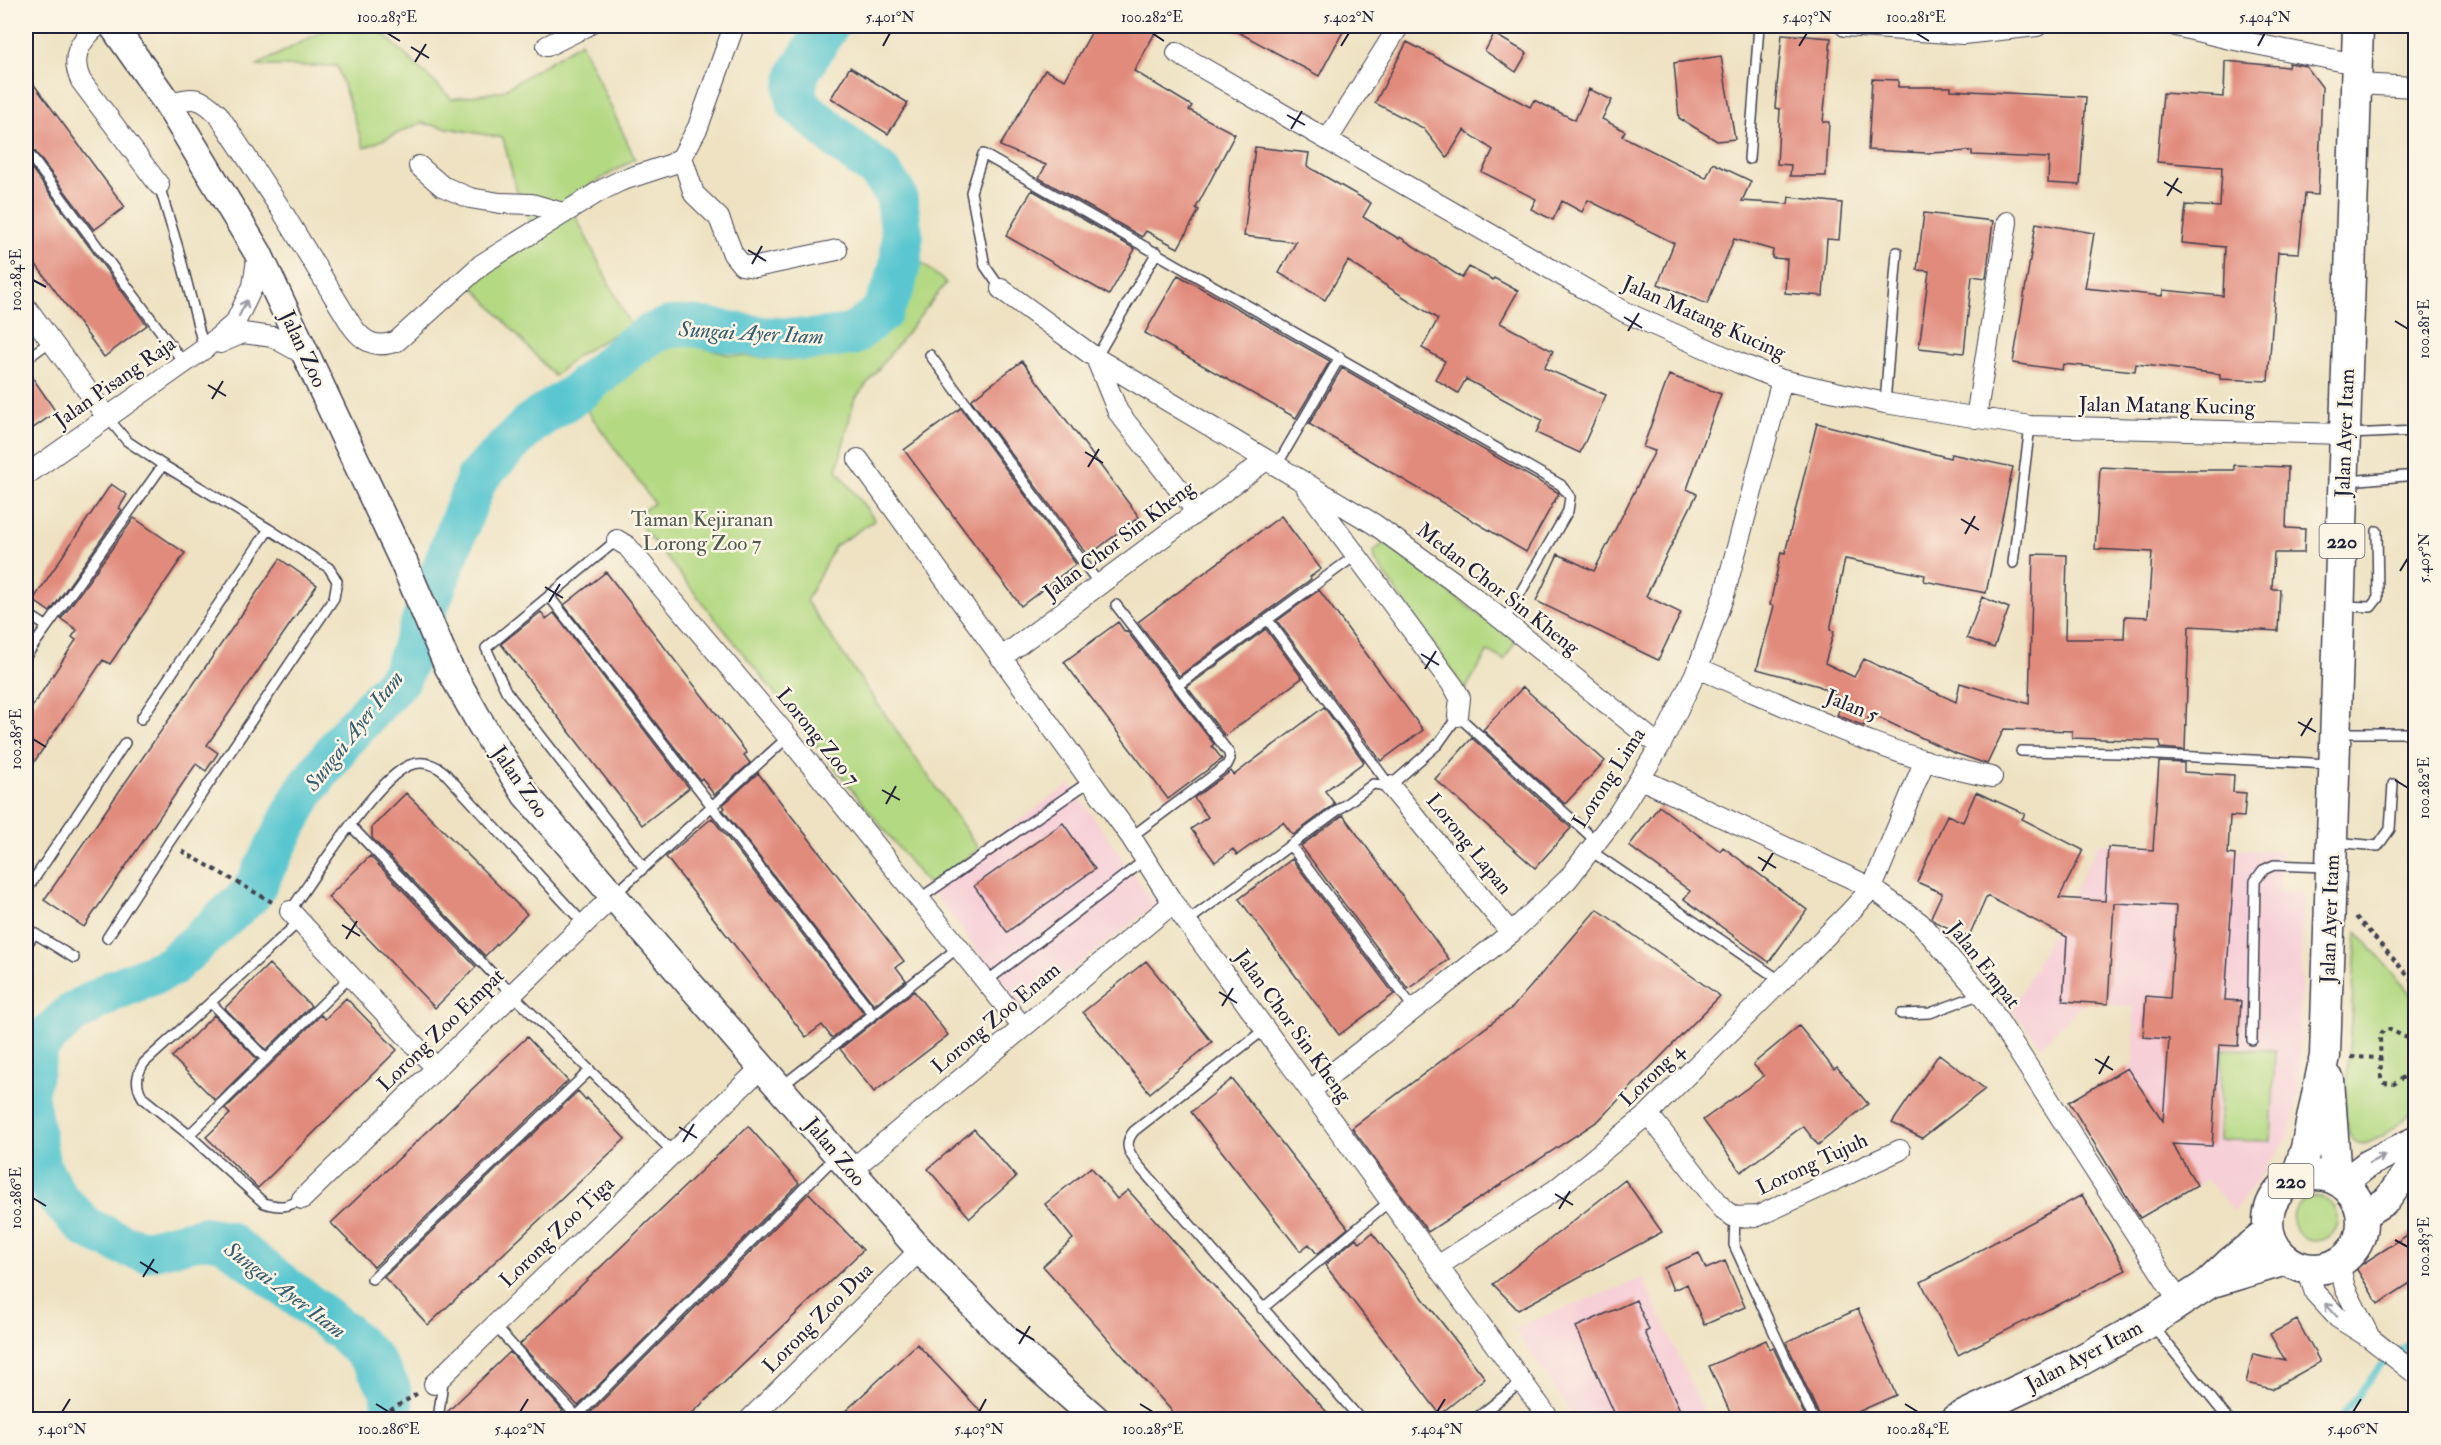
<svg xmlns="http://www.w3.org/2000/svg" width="2441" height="1445" font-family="'IM FELL Double Pica',serif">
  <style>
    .built { fill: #f6cfd7 }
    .green { fill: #b4d983; stroke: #6b7e5f; stroke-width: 1.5 }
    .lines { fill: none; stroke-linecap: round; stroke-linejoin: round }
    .stream { stroke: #5ac7d0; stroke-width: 7 }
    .river { stroke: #5ac7d0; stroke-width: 42 }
    .building { fill: #e18b7d }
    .lane-casing { stroke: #413f4f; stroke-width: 12 }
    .street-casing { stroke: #413f4f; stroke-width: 22 }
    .secondary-casing { stroke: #413f4f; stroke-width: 30 }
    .primary-casing { stroke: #413f4f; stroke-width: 33 }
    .path { stroke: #413f4f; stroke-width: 4; stroke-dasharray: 4.5 4.5; stroke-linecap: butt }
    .lane { stroke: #fff; stroke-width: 9 }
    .street { stroke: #fff; stroke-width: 20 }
    .secondary { stroke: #fff; stroke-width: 27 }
    .primary { stroke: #fff; stroke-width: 30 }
    .oneway { stroke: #9c9ca7 }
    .ticks { fill: none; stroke: #22223b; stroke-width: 2 }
    .labels { text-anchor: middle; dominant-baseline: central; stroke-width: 5; stroke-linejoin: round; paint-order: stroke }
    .shield { fill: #fcf5e5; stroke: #63616e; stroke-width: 1.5 }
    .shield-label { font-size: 20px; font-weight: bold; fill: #22223b }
    .street-label { font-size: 21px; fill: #22223b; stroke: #fcf5e5 }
    .park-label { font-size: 21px; fill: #4e5951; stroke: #fcf5e5 }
    .water-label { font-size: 22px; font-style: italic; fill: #365c6f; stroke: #fcf5e5 }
    .neatline { fill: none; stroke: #22223b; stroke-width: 2 }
    .ticks-label { font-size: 15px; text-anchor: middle; fill: #22223b }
  </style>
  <rect width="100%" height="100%" fill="#fcf5e5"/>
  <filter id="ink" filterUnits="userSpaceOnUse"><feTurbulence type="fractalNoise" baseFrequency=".0167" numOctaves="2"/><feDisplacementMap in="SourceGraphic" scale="12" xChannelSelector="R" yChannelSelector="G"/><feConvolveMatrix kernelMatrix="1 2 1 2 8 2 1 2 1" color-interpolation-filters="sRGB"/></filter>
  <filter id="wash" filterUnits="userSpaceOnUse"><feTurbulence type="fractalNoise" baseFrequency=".008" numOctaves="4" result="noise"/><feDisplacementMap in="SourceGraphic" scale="24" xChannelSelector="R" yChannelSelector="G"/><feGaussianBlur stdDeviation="1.35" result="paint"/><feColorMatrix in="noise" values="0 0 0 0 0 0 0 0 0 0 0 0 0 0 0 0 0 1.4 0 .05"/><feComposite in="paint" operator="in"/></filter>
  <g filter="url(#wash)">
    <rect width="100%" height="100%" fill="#eee2c2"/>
    <!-- built -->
    <path class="built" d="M1070 784 1155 905 1021 1009 929 886Z
      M2099 843 2281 851 2279 891 2303 893 2299 1096 2288 1138 2234 1212 2207 1179 2139 1219 2069 1102 2134 1064V1006L2083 1003 2041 1046 2012 1010Z
      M1643 1278 1707 1419H1576L1514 1328Z"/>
    <!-- green -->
    <path class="green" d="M332 26H375L452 99 502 91 581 42 635 159 567 199 630 325 578 355 554 376 471 284 537 237 516 189 503 138 421 123 364 148 337 66H256Z
      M915 257 946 283 854 400 837 470 875 520 835 546 806 601 979 849 929 886 634 517 654 503 587 410 656 349 673 340 730 355 792 360 851 346 877 333 901 302Z
      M1384 543 1515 642 1504 660 1488 651 1465 690 1375 560 1374 551Z
      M2357 932 2415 999 2416 1108C2390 1130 2348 1175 2345 1110Z
      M2222 1049 2275 1050 2271 1141 2219 1140Z
      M2293 1219a22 22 0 1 1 44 0a22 22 0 1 1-44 0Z"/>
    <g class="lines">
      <!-- stream -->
      <path class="stream" d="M2339 1420 2381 1365 2416 1338"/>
      <!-- river -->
      <path class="river" d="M394 1420 390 1389 372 1359 344 1332 226 1241 205 1237 145 1251 124 1245 87 1228 58 1199 40 1167 27 1094 39 1044 73 1013 112 991 170 967 251 894 303 794 344 739 401 677 477 478 531 423 577 393 631 347 653 333 670 327 691 326 763 337 807 340 852 335 881 313 895 285 901 260 902 234 896 195 879 171 852 151 798 104 795 92 799 72 828 26"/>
    </g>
    <g id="blocks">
      <!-- building -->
      <path class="building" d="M1095 26H1146L1156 31 1134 71 1192 106 1189 110 1235 134 1196 208 1199 210 1178 248 1146 231 1142 237 1039 178 1046 165 1000 146 1045 70 1065 80Z
        M1227 26H1346L1319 76Z
        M1494 34 1527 53 1516 72 1485 51Z
        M1782 34 1831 38 1823 122H1829L1826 176H1790L1791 165 1777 164 1780 109 1775 108Z
        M1407 42 1530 107 1534 100 1575 120 1589 89 1612 100 1602 119 1625 131 1622 136 1706 178 1713 163 1751 181 1742 201 1788 204 1789 197 1842 203 1839 240 1827 239 1823 296 1785 293 1787 259 1772 258 1773 250 1734 239 1707 304 1658 284 1674 243 1588 200 1582 212 1562 201 1553 220 1531 209 1536 199 1482 172 1493 150 1464 130 1447 158 1423 128 1375 103Z
        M1721 56 1735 139 1717 141 1679 118 1674 63Z
        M2225 61 2288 67 2289 63 2306 66 2322 87 2318 195 2305 194 2299 253 2278 252 2268 381 2220 379V374L2136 364 2135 371 2063 364 2062 370 2013 363 2036 223 2094 233 2085 288 2162 296 2163 290 2223 296 2225 247 2182 243 2186 205 2220 207 2222 167 2157 162 2163 93 2224 97Z
        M850 67 908 103 888 134 831 98Z
        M26 74 125 207 94 230 31 146 26 143Z
        M1872 79 1898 80V87H1951V90L2086 97 2080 185 2048 183 2049 158 1972 155V151L1927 153 1868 150Z
        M1255 147 1309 153 1307 166 1371 203 1363 217 1399 239 1400 237 1462 278 1469 267 1493 280 1494 278 1518 291 1500 323 1553 351 1544 368 1606 395 1580 453 1536 433 1542 420 1466 379 1458 393 1435 379 1445 361 1422 348 1438 319 1348 261 1325 300 1279 273 1296 242 1244 236Z
        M26 161 147 325 104 357 26 251Z
        M1032 190 1135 249 1109 295 1006 236Z
        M1924 213 1993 221 1986 278 1972 276 1964 353 1919 348 1929 271 1917 270Z
        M1178 275 1330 361 1296 418 1145 333Z
        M1022 361 1139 517 1088 556 971 400Z
        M26 368 56 412 26 433Z
        M1342 368 1559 493 1526 552 1309 424Z
        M1669 375 1721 394 1687 489 1697 494 1646 596 1681 613 1658 660 1536 601 1558 554 1594 571 1655 451 1643 447Z
        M961 408 1076 564 1021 606 904 450Z
        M1817 423 1950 458 1951 454 2013 467 1986 593 1924 581 1925 575 1845 559 1830 630 1834 631 1825 663 1854 677 1864 659 1956 702 1960 683 2029 704 2033 554 2067 555 2065 639H2124L2125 616 2148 617 2152 552 2095 549 2100 467 2162 470H2234V465L2288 467 2286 528 2305 529 2304 553H2274L2272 589H2280L2278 631 2189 626 2185 750 2160 748V741L2072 738V731L2004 729 1987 764 1952 752 1871 714 1864 726 1837 715 1844 700 1819 686 1757 669 1774 606 1770 605 1781 552 1785 553Z
        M111 484 127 495 119 508 122 510 50 612 33 600Z
        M1281 516 1321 569 1310 577 1311 579 1179 676 1138 622Z
        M134 518 185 553 110 664 103 660 26 774V716L76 640 72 637 77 630 61 619Z
        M280 559 317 585 207 745 218 753 206 771 196 764 84 927 44 900Z
        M606 572 747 753 744 755 750 763 714 795 702 778 700 780 564 605Z
        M1319 590 1423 730 1381 761 1277 621Z
        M1982 597 2009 608 1994 648 1967 638Z
        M541 612 546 619 554 613 689 788 642 825 501 644Z
        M1118 622 1125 632 1127 631 1214 744 1212 746 1222 759 1168 799 1064 662Z
        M1266 629 1302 678 1225 736 1187 687Z
        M1523 687 1605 761 1565 804 1483 730Z
        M1324 707 1364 762 1325 791 1335 804 1293 835 1283 822 1237 855 1233 849 1215 862 1191 829 1208 817 1194 798 1231 771 1234 775Z
        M1472 738 1571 828 1535 868 1435 779Z
        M2159 762 2184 763V772L2234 775 2233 792 2246 793 2244 817 2230 816 2228 854 2235 855 2225 1000 2241 1001 2238 1046 2219 1045 2212 1146 2172 1144 2197 1185 2140 1218 2069 1102 2127 1068 2163 1121 2169 1039 2143 1037 2146 996 2170 998 2176 906 2114 903 2108 1004 2063 1001 2067 937 1987 896 1969 937 1935 922 1931 917 1942 893 1917 882 1947 815 1963 822 1976 792 2025 814 2022 819 2083 850 2059 898 2105 901 2108 847 2153 850Z
        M758 773 904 961 896 967 906 980 874 1005 723 810 725 808 723 805Z
        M406 793 527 914 485 956 372 838V827Z
        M1659 806 1720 851 1723 847 1807 910 1769 962 1684 899 1690 891 1629 846Z
        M1343 815 1449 959 1408 989 1301 846Z
        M712 818 864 1013 832 1038 822 1025 806 1037 666 857Z
        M1063 823 1095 869 1007 932 974 886Z
        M370 856 476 967 435 1008 328 897Z
        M1292 859 1394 994 1339 1035 1239 899Z
        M1597 909 1720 996 1598 1121 1428 1232 1352 1128 1513 1007Z
        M1146 961 1212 1042 1150 1093 1083 1012Z
        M269 964 311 1006 266 1050 225 1008Z
        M914 991 948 1035 874 1092 840 1049Z
        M346 998 397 1050 258 1188 206 1137 230 1114 225 1109 321 1015 325 1019Z
        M214 1015 257 1059 215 1100 172 1057Z
        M1799 1026 1834 1069 1837 1067 1868 1104 1818 1145 1803 1126 1741 1172 1703 1120 1764 1076 1753 1064Z
        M527 1037 568 1081 374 1267 331 1223Z
        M1939 1054 1985 1089 1922 1138 1892 1123Z
        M1232 1079 1348 1228 1317 1254 1309 1244 1300 1251 1191 1112Z
        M578 1091 586 1100 587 1098 625 1139 428 1325 384 1277Z
        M748 1126 799 1183 578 1406 520 1344Z
        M974 1129 1016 1177 970 1218 928 1169Z
        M1091 1167 1117 1199 1128 1190 1333 1419H1179L1043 1266 1073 1239 1045 1204Z
        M1625 1180 1662 1232 1518 1310 1493 1284Z
        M809 1193 863 1250 686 1419H591L587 1416Z
        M2082 1195 2126 1270 1958 1355 1921 1282Z
        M2415 1230V1280L2378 1304 2356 1268Z
        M1372 1233 1485 1378 1440 1414 1325 1265 1356 1238 1360 1243Z
        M1699 1253 1706 1269 1725 1261 1745 1307 1704 1325 1687 1284 1673 1290 1664 1268Z
        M1636 1300 1649 1330 1645 1332 1684 1419H1617L1576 1327Z
        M1858 1309 1896 1395 1842 1419H1821L1786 1342Z
        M2297 1320 2320 1362 2272 1389 2246 1383 2253 1354 2285 1361 2270 1334Z
        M1766 1340 1770 1349 1773 1347 1805 1416 1797 1419H1733L1709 1366Z
        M917 1344 988 1419H837Z
        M510 1352 563 1411 553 1419H445L446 1413Z"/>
    </g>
  </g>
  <g filter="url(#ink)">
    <use href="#blocks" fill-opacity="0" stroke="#413f4f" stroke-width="1.5"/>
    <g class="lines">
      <!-- lane casing -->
      <g class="lane-casing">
        <path id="lane" d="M26 150 184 363
          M1749 159 1759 26
          M159 185 178 248 204 349
          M1001 289 985 266 971 192 983 154 1561 485 1570 497 1568 511 1504 621
          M930 355 1100 585
          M1096 358 1157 252
          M26 359 51 341
          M1885 403 1897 252
          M107 417 127 441 163 465
          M2349 434 2416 431
          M1277 465 1340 357
          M2349 481 2416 475
          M617 540 486 648 506 691 644 868
          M2013 563 2030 426
          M549 596 873 1014
          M1116 605 1229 753 1230 759 1227 765 1131 837
          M2342 606 2371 607 2378 598 2377 531
          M26 613 46 626
          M1268 620 1390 786
          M26 656 163 465 269 529 329 568 337 581 334 598 168 844 107 938
          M1178 685 1356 555
          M141 719 269 529
          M2341 733H2416
          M2021 751 2120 753 2329 764
          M351 826 512 994 673 1152
          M2335 842 2378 846 2390 829 2393 784
          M1290 845 1415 1010
          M1591 851 1781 981
          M26 891 125 743
          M614 895 788 737
          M919 899 1090 781
          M290 911C313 879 377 777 410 765 423 760 434 764 444 772L584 924
          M300 921 144 1063C136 1075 135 1085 143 1098L189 1135 264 1203C280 1208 288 1207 302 1199
          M1188 921 1373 784 1390 786 1438 744 1458 716 1597 842
          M26 928 74 958
          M26 946 34 934
          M987 981 1146 859
          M211 1003 266 1059
          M1901 1014 1930 1013 1981 994
          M1265 1029 1134 1131C1123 1144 1129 1153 1138 1165L1361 1420
          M2252 1040 2255 881 2263 870 2274 865 2326 867
          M782 1086 959 947
          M189 1135 351 976
          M1735 1217 1734 1245 1814 1420
          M372 1279 590 1070
          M1262 1309 1391 1200
          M495 1326 580 1420
          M2153 1326 2229 1420
          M438 1420 443 1381
          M573 1420 835 1157
          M1474 1420 1523 1381"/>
      </g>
      <!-- street casing -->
      <g class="street-casing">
        <path id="street" d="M97 26C79 42 70 57 81 81L159 185
          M1845 26 1963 34 2037 26
          M2176 26 2230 39 2356 64
          M547 46 587 26
          M1177 53 1625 312 1739 363 1782 380 1885 403 2030 426 2345 434
          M2356 84 2416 87
          M168 104C193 97 199 95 218 114L282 211 352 326C364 343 377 349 397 341L482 264 600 191 620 181 672 164 682 157 694 194 719 218 733 254 742 265 756 267 837 250
          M1328 139 1399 26
          M682 157 698 127 734 26
          M419 166 442 186 470 198 500 203 532 204 563 213
          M1001 289 1096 358 1374 524 1461 587 1660 746
          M26 307 107 417
          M220 343 243 333 273 337 305 355
          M1096 358 1118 412 1197 512
          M1976 418 2007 222
          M858 459 1131 837 1173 903 1550 1420
          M26 475 204 349 235 323 253 286 258 253
          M1307 489 1454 687 1460 698 1458 716
          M617 540 627 546 788 737 1022 1026
          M1001 658 1266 460
          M1698 668C1792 708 1891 759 1992 777
          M1641 779 1872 888 1920 923 1981 994 2179 1301
          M1390 786 1511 933
          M290 911 436 1068
          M1310 1091 1511 933 1568 879 1618 814 1660 746 1698 668 1725 592 1782 380
          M1648 1114 1723 1209 1734 1217 1758 1216 1900 1150
          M850 1171 1173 903
          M302 1199 613 896
          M2339 1263 2345 1288 2370 1338
          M1438 1266 1555 1190 1648 1114 1849 913 1872 888 1925 760
          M2307 1269 2315 1293 2338 1318 2370 1338 2416 1374
          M434 1384 763 1066
          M749 1420 920 1250"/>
      </g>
      <!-- secondary casing -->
      <g class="secondary-casing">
        <path id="secondary" d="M113 26 168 104 258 253 404 563 448 666 482 726 526 795 920 1250 1007 1340 1097 1420
          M2343 1183 2369 1163 2416 1140
          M2362 1216 2387 1200 2416 1160"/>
      </g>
      <!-- primary casing -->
      <g class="primary-casing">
        <path id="primary" d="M2329 1080 2336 1179
          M2268 1222a47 47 0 1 1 94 0a47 47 0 1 1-94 0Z
          M2296 1179 2306 1148 2325 1056 2358 26
          M2216 1281 2286 1260
          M1955 1420 2074 1364 2150 1322 2208 1284 2231 1262 2269 1232"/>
      </g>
      <!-- path -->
      <path class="path" d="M182 851 272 902
        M2356 917 2416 984
        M2416 1042 2388 1029H2385L2380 1035 2381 1078 2384 1083 2394 1084 2416 1068
        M2351 1057 2380 1058
        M2409 1073 2416 1081
        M375 1420 418 1393"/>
      <!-- lane -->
      <use href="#lane" class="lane"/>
      <!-- street -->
      <use href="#street" class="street"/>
      <!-- secondary -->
      <use href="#secondary" class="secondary"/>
      <!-- primary -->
      <use href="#primary" class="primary"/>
    </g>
    <!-- one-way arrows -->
    <defs><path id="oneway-shaft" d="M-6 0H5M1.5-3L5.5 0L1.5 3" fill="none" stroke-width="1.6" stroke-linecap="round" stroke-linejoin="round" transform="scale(1.5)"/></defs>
    <g class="oneway">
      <use href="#oneway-shaft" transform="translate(243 308) rotate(-64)"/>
      <use href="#oneway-shaft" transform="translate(2377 1159) rotate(-27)"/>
      <use href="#oneway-shaft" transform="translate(2331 1310) rotate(-133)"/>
    </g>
  </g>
  <!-- ticks -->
  <path class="ticks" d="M387 33 400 41M1152 33 1164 41M1916 33 1929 41M883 46 890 33M1341 46 1349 33M1799 46 1807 33M2258 46 2265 33M411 47 429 58M415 62 426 44M1287 115 1305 125M1291 129 1302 111M2164 182 2182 193M2167 196 2178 178M748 250 766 261M752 264 762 246M33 280 46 287M1624 317 1642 328M2395 321 2408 329M1628 331 1639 313M208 385 226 396M212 399 223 381M1085 452 1103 463M1088 467 1099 449M1961 519 1979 530M1965 534 1975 516M2400 571 2408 558M545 587 563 598M549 602 560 584M1421 654 1439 665M1425 669 1436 651M2298 722 2316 732M2301 736 2312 718M33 739 46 747M2395 780 2408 788M882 790 900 800M886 804 896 786M1758 857 1776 868M1762 871 1773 853M342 925 360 936M346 939 357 921M1219 992 1237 1003M1222 1006 1233 988M2095 1059 2113 1070M2099 1074 2109 1056M679 1127 697 1138M683 1142 694 1124M1555 1194 1573 1205M33 1198 46 1206M1559 1209 1570 1191M2395 1240 2408 1247M140 1262 158 1273M143 1277 154 1259M1016 1329 1034 1340M1019 1344 1030 1326M376 1404 389 1412M1140 1404 1153 1412M1905 1404 1918 1412M62 1412 70 1399M520 1412 528 1399M979 1412 986 1399M1437 1412 1445 1399M2353 1412 2361 1399"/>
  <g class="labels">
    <!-- shield labels -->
    <g class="shield">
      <rect x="2319.5" y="524" width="45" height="34" rx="4.5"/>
      <rect x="2268.5" y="1164" width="45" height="34" rx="4.5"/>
    </g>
    <g class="shield-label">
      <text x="2342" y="541">220</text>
      <text x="2291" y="1181">220</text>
    </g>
    <!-- street labels -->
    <g class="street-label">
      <text transform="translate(1704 318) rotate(24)">Jalan Matang Kucing</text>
      <text transform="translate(303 349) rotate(65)">Jalan Zoo</text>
      <text transform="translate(115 382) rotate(-35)">Jalan Pisang Raja</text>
      <text transform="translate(2167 406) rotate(1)">Jalan Matang Kucing</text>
      <text transform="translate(2345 433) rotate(-88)">Jalan Ayer Itam</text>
      <text transform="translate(1119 540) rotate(-37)">Jalan Chor Sin Kheng</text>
      <text transform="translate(1498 589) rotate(38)">Medan Chor Sin Kheng</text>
      <text transform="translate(1852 706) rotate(22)">Jalan 5</text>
      <text transform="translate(818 737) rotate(51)">Lorong Zoo 7</text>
      <text transform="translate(1609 778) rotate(-57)">Lorong Lima</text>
      <text transform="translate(520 782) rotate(55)">Jalan Zoo</text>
      <text transform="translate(1469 844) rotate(51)">Lorong Lapan</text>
      <text transform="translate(2330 919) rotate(-88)">Jalan Ayer Itam</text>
      <text transform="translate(1984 965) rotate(52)">Jalan Empat</text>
      <text transform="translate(996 1018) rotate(-40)">Lorong Zoo Enam</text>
      <text transform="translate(1293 1026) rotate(54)">Jalan Chor Sin Kheng</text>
      <text transform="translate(441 1030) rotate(-44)">Lorong Zoo Empat</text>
      <text transform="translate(1652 1075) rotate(-44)">Lorong 4</text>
      <text transform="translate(835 1152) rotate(50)">Jalan Zoo</text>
      <text transform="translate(1812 1164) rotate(-25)">Lorong Tujuh</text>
      <text transform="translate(557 1232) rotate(-44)">Lorong Zoo Tiga</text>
      <text transform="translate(818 1318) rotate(-45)">Lorong Zoo Dua</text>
      <text transform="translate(2084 1356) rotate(-28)">Jalan Ayer Itam</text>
    </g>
    <!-- park labels -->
    <g class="park-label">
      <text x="702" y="519">Taman Kejiranan<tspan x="702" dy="24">Lorong Zoo 7</tspan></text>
    </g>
    <!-- water labels -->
    <g class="water-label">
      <text transform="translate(751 333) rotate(3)">Sungai Ayer Itam</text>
      <text transform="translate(354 731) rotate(-52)">Sungai Ayer Itam</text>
      <text transform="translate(285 1290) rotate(37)">Sungai Ayer Itam</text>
    </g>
  </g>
  <!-- margin -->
  <rect width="2441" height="1445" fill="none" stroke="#fcf5e5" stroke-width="66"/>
  <rect x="33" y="33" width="2375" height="1379" class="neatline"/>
  <g class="ticks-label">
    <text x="387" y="22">100.283°E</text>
    <text x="890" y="22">5.401°N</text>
    <text x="1152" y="22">100.282°E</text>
    <text x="1349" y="22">5.402°N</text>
    <text x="1807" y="22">5.403°N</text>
    <text x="1916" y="22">100.281°E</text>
    <text x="2265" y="22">5.404°N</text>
    <text transform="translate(16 280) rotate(-90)" y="5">100.284°E</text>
    <text transform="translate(2424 329) rotate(-90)" y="5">100.281°E</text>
    <text transform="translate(2424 558) rotate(-90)" y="5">5.405°N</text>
    <text transform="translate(16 739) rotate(-90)" y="5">100.285°E</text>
    <text transform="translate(2424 788) rotate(-90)" y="5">100.282°E</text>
    <text transform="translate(16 1198) rotate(-90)" y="5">100.286°E</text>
    <text transform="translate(2424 1247) rotate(-90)" y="5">100.283°E</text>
    <text x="62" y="1434">5.401°N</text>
    <text x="389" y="1434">100.286°E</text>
    <text x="520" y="1434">5.402°N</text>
    <text x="979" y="1434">5.403°N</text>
    <text x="1153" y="1434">100.285°E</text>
    <text x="1437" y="1434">5.404°N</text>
    <text x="1918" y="1434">100.284°E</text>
    <text x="2353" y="1434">5.406°N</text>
  </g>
</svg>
